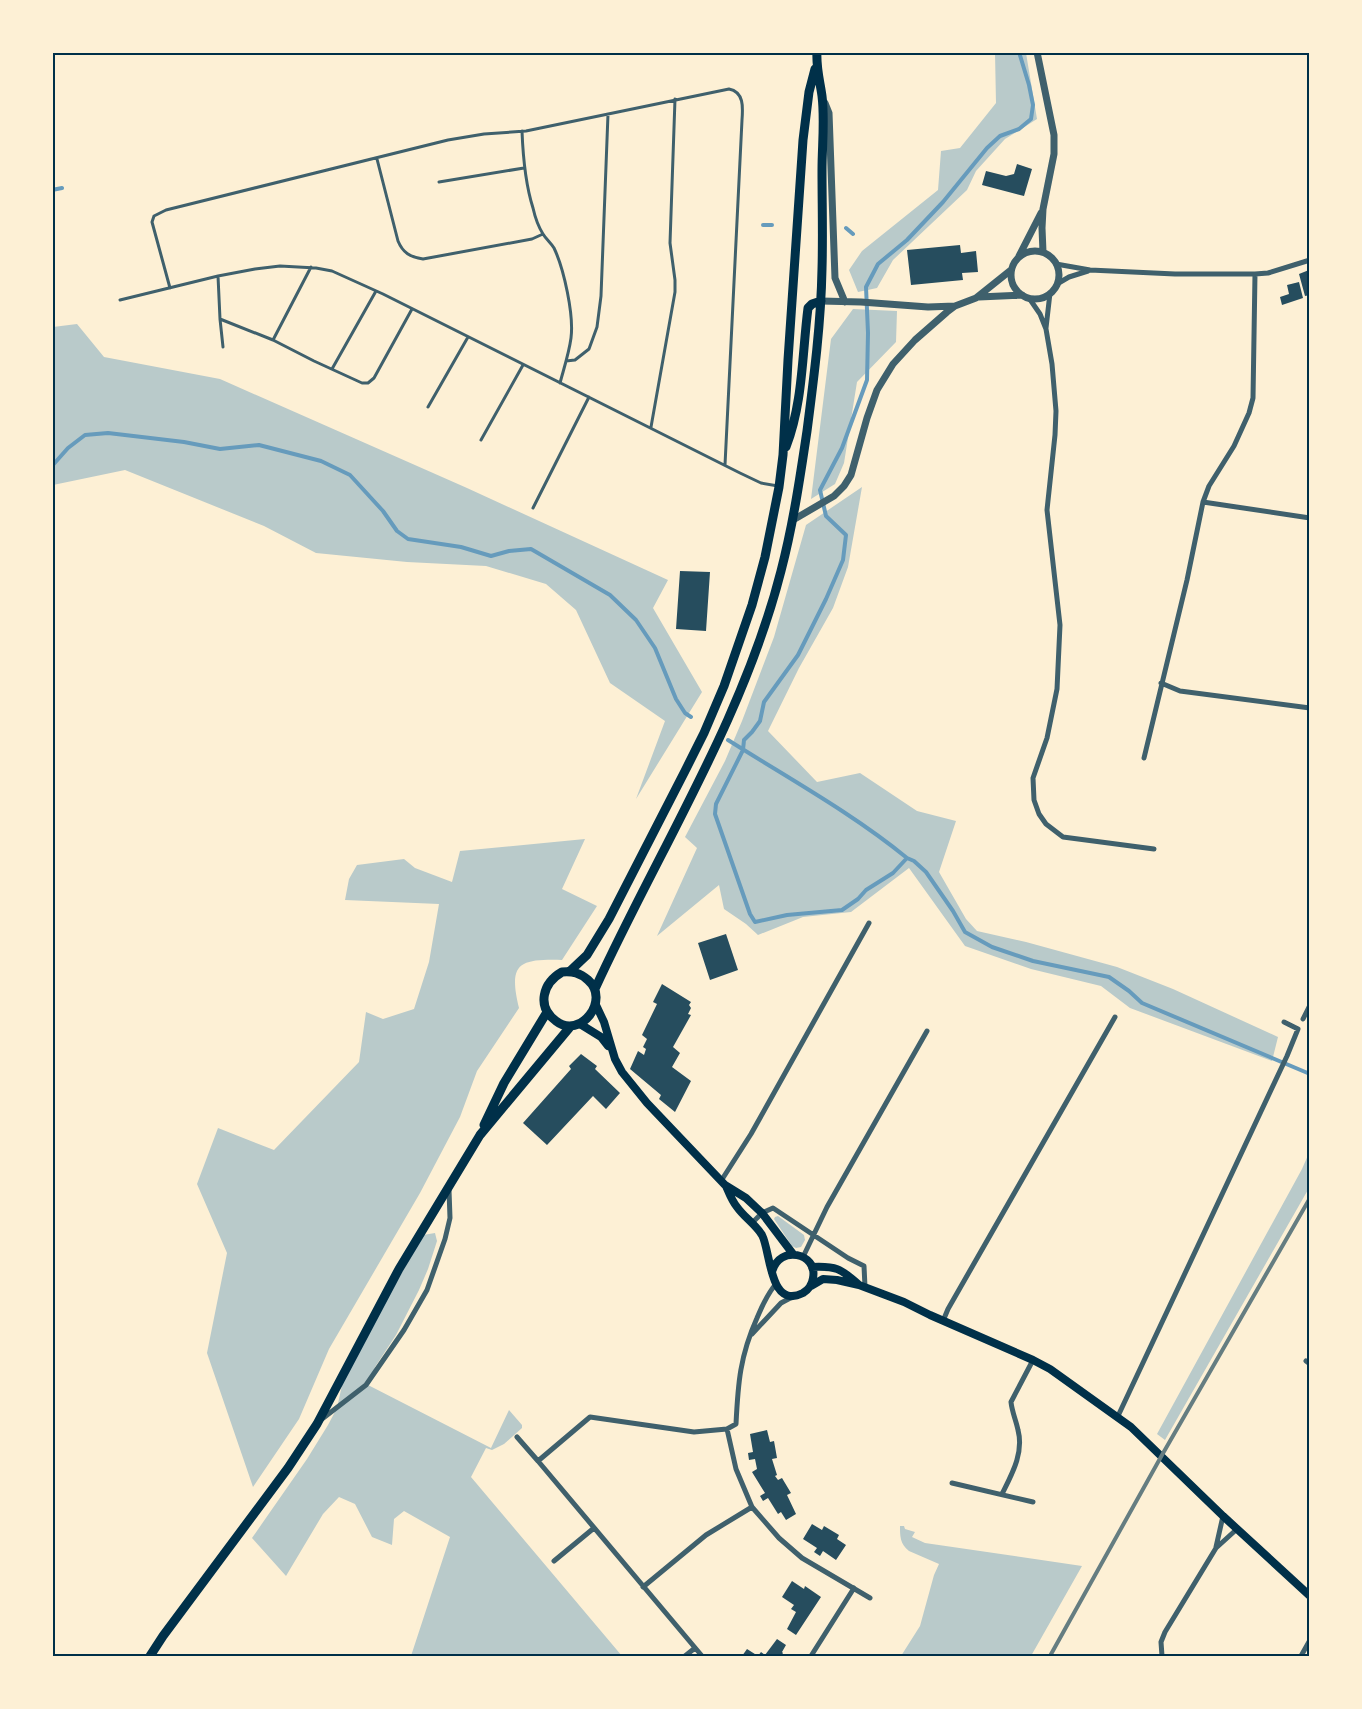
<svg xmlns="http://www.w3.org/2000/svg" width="1362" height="1709" font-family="Poppins,sans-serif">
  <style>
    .green { fill: #b9caca }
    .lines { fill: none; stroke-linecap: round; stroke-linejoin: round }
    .stream { stroke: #669bbc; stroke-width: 4 }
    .building { fill: #264d5e }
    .service { stroke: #3f606c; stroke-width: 3 }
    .minor { stroke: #3f606c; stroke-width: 5 }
    .tertiary { stroke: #3f606c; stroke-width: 7 }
    .secondary { stroke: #003049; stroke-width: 8 }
    .primary { stroke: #003049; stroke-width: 9 }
    .rail { stroke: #657d81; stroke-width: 4 }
    .neatline { fill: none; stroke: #003049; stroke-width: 2 }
  </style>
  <rect width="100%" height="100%" fill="#fdf0d5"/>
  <!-- green -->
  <path class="green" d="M995 53H1026L1037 119 1005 139 976 171 967 190 893 260 877 288 858 292 849 270 862 251 938 190 941 151 960 148 996 103Z
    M853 309 897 311 896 342 857 382 844 463 835 484 811 499 831 339Z
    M77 324 104 357 220 379 467 488 668 580 653 608 702 692 636 799 665 721 610 683 576 610 546 584 486 566 407 562 316 553 264 526 125 470 53 485V327Z
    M862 487 848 567 833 608 799 668 768 731 817 782 860 773 917 811 956 821 939 872 966 919 977 931 1026 942 1117 967 1173 989 1278 1037 1272 1061 1130 1008 1101 986 1031 969 965 946 909 868 851 912 803 917 758 935 746 924 724 909 719 885 657 936 697 848 685 837 725 761 742 721 774 637 806 525Z
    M585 839 562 889 597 906 562 960C519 959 508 963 519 1008L477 1071 460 1117 420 1193 329 1349 299 1419 253 1487 207 1353 227 1253 197 1184 218 1128 274 1150 359 1062 366 1012 383 1019 414 1009 429 962 439 904 345 900 349 879 357 865 404 859 415 868 452 882 460 851Z
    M1309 1153V1188L1165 1440 1157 1434 1302 1169Z
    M778 1216 804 1235 805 1240 801 1247 796 1248 792 1246 774 1219 775 1217Z
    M435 1233 437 1241 428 1269 419 1290 396 1335 375 1367 368 1385 491 1448 509 1410 522 1425V1428L504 1444 492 1450 486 1448 471 1477 622 1656H411L450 1537 404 1511 394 1519 392 1545 372 1537 355 1504 339 1497 323 1514 286 1576 252 1538 307 1459 328 1425 337 1408 344 1376 423 1235Z
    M900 1526H904L905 1529 915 1532 912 1537 925 1543 1082 1566 1031 1656H901L920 1626 934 1575 939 1564 909 1551C900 1544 900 1536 900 1526Z"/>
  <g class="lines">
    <!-- stream -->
    <path class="stream" d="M1019 52 1029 85 1033 105 1031 119 1019 129 1000 136 987 148 943 202 907 240 878 264 866 287 868 333 867 380 842 448 820 490 826 516 846 535 843 560 826 599 798 655 764 702 760 721 752 732 744 740 743 750 716 804 715 814 750 914 755 922 787 915 842 910 858 899 866 890 893 873 907 858 914 861 926 872 953 911 965 932 992 947 1033 961 1109 977 1129 991 1142 1003 1310 1074
      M52 190 62 188
      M763 225H772
      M846 228 853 234
      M52 466 68 448 85 435 108 433 184 442 220 449 259 445 321 461 350 475 383 511 397 531 408 539 461 547 491 556 509 551 531 549 610 595 636 620 655 648 676 699 685 713 691 717
      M728 740C788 778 852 813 907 858"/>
  </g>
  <!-- building -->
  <path class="building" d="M1017 164 1032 169 1024 196 982 185 986 171 1006 176 1014 174Z
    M960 245 961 253 976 251 978 272 962 273 963 280 911 285 907 250Z
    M1309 270 1310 295 1305 296 1299 274Z
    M1299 282 1303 298 1282 305 1280 297 1289 294 1287 285Z
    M680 571 710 572 706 631 676 629Z
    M726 934 738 970 710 980 698 943Z
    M662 984 691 1002 689 1005 691 1008 688 1014 691 1015 673 1047 680 1053 672 1067 691 1081 675 1112 659 1099 661 1095 630 1069 638 1051 644 1055 646 1049 643 1047 647 1039 642 1035 657 1004 653 1002Z
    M581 1054 597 1066 595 1069 620 1093 606 1109 593 1096 547 1145 523 1123 571 1069 569 1066Z
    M767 1430 770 1442 774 1441 777 1458 772 1459 777 1475 775 1476 778 1480 782 1478 791 1493 787 1495 796 1514 786 1520 781 1512 778 1514 768 1498 763 1501 760 1496 765 1493 752 1472 757 1469 755 1459 749 1460 748 1453 753 1452 750 1434Z
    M812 1524 822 1530 824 1526 839 1535 837 1539 846 1545 836 1560 823 1551 820 1556 814 1552 817 1548 803 1539Z
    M792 1581 804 1589 805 1586 821 1597 796 1635 787 1629 796 1612 791 1609 794 1605 782 1597Z
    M777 1639 786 1645 782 1652 783 1653 781 1656H758L761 1652 765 1655Z
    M747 1649 758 1656H742Z"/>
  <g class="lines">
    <!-- service -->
    <path class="service" d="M522 131C523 157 525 183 533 208 535 217 538 226 543 234 546 239 551 243 554 248 564 269 574 315 571 338 569 353 564 368 560 383
      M377 159 398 241C403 253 410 257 423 259L532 239 543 234
      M439 182 524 168
      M218 276 220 319 273 340 314 361 362 383H368L374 378 412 309
      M170 288 152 222 154 216 166 210 448 140 484 134 526 131 729 89C744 92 743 107 742 120L725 465
      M120 300 218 276 255 269 280 266 316 268 332 271 383 294 740 473 761 483 778 486
      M220 319 223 347
      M273 340 311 267
      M566 361 575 360 589 349 597 327 601 296 608 114
      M332 369 376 291
      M428 407 468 337
      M651 427 675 292V280L670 243 675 99
      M481 440 523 365
      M533 508 589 397"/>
    <!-- minor -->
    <path class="minor" d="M1056 264 1090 270 1175 274H1255L1268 273 1310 260
      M1057 284 1069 277 1088 271
      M1029 298 1040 314 1046 329 1052 364 1056 411 1055 435 1047 510 1060 625 1057 689 1047 738 1033 778 1034 800 1039 814 1046 824 1063 837 1154 849
      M1046 328 1050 293
      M1203 502 1310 518
      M1161 683 1180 691 1310 708
      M1144 758 1187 580 1203 502 1209 486 1234 446 1249 413 1253 398 1255 274
      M1303 1019 1310 1005
      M721 1181 751 1134 869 923
      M752 1223 762 1213 773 1208 848 1258 864 1266 865 1287
      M803 1257 827 1207 927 1031
      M943 1321 948 1309 1115 1017
      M752 1334 781 1303 794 1296
      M1306 1361 1310 1364
      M1118 1416 1287 1056 1298 1029 1284 1022
      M322 1419 366 1385 404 1330 427 1290 445 1239 450 1218 449 1190
      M727 1429 736 1469 752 1507 779 1538 802 1558 870 1598
      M517 1437 538 1461
      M952 1483 1033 1502
      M1002 1494C1012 1474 1024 1453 1018 1430 1016 1420 1012 1412 1011 1402L1033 1360
      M1216 1547 1223 1516
      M554 1561 594 1528
      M643 1587 706 1535 752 1507
      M685 1656 695 1648
      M702 1656 538 1461 590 1417 694 1432 727 1429 736 1424C738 1383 740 1356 757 1318 762 1306 767 1295 775 1285
      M811 1656 854 1588
      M1162 1656 1161 1642 1165 1632 1216 1548 1237 1529
      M1301 1656 1310 1640"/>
    <!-- tertiary -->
    <path class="tertiary" d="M1037 52 1054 135V154L1043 209 1042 228 1043 252
      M825 103 829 113 835 278 845 302
      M1011 275a24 24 0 1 1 48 0a24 24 0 1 1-48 0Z
      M1019 256 1041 213
      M979 297 1022 295
      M821 301 861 302 928 307 955 306
      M793 520 834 496 844 486 851 475 867 418 877 390 893 364 915 340 947 312 955 306 976 298 1011 270"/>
    <!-- secondary -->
    <path class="secondary" d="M596 1005 604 1022 615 1059 622 1072 647 1103 725 1185 746 1198 762 1213 793 1254
      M580 1024 601 1037 608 1046
      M726 1186C729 1193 732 1201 737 1207 744 1217 755 1224 762 1235 771 1252 769 1310 803 1293 808 1290 812 1285 813 1278 818 1253 779 1244 772 1272
      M812 1267C836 1266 840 1268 858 1284
      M811 1286 823 1279 837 1280 859 1285 904 1302 930 1315 1033 1360 1050 1369 1131 1427 1223 1516 1310 1596"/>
    <!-- primary -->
    <path class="primary" d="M786 447C803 403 802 355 808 308L812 304 821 301
      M562 972C573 971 580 973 588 980 611 1000 580 1040 556 1021 536 1006 543 983 562 972Z
      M569 972 587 955 609 919 685 771 704 733 724 686 752 605 765 557 779 487 783 455 788 360 803 140 809 92 815 69
      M595 989C658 851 743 720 781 571 793 525 800 478 807 431 814 377 821 323 822 269 823 236 822 203 822 170 822 146 825 120 822 96 820 81 816 68 817 52
      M484 1125 504 1083 547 1012
      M150 1656 163 1636 288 1468 317 1424 399 1269 480 1135 570 1027"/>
    <!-- rail -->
    <path class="rail" d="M1050 1656 1162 1455 1310 1198"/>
  </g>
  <!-- border -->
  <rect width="1362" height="1709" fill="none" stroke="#fdf0d5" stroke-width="108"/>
  <rect x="54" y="54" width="1254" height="1601" class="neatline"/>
</svg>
